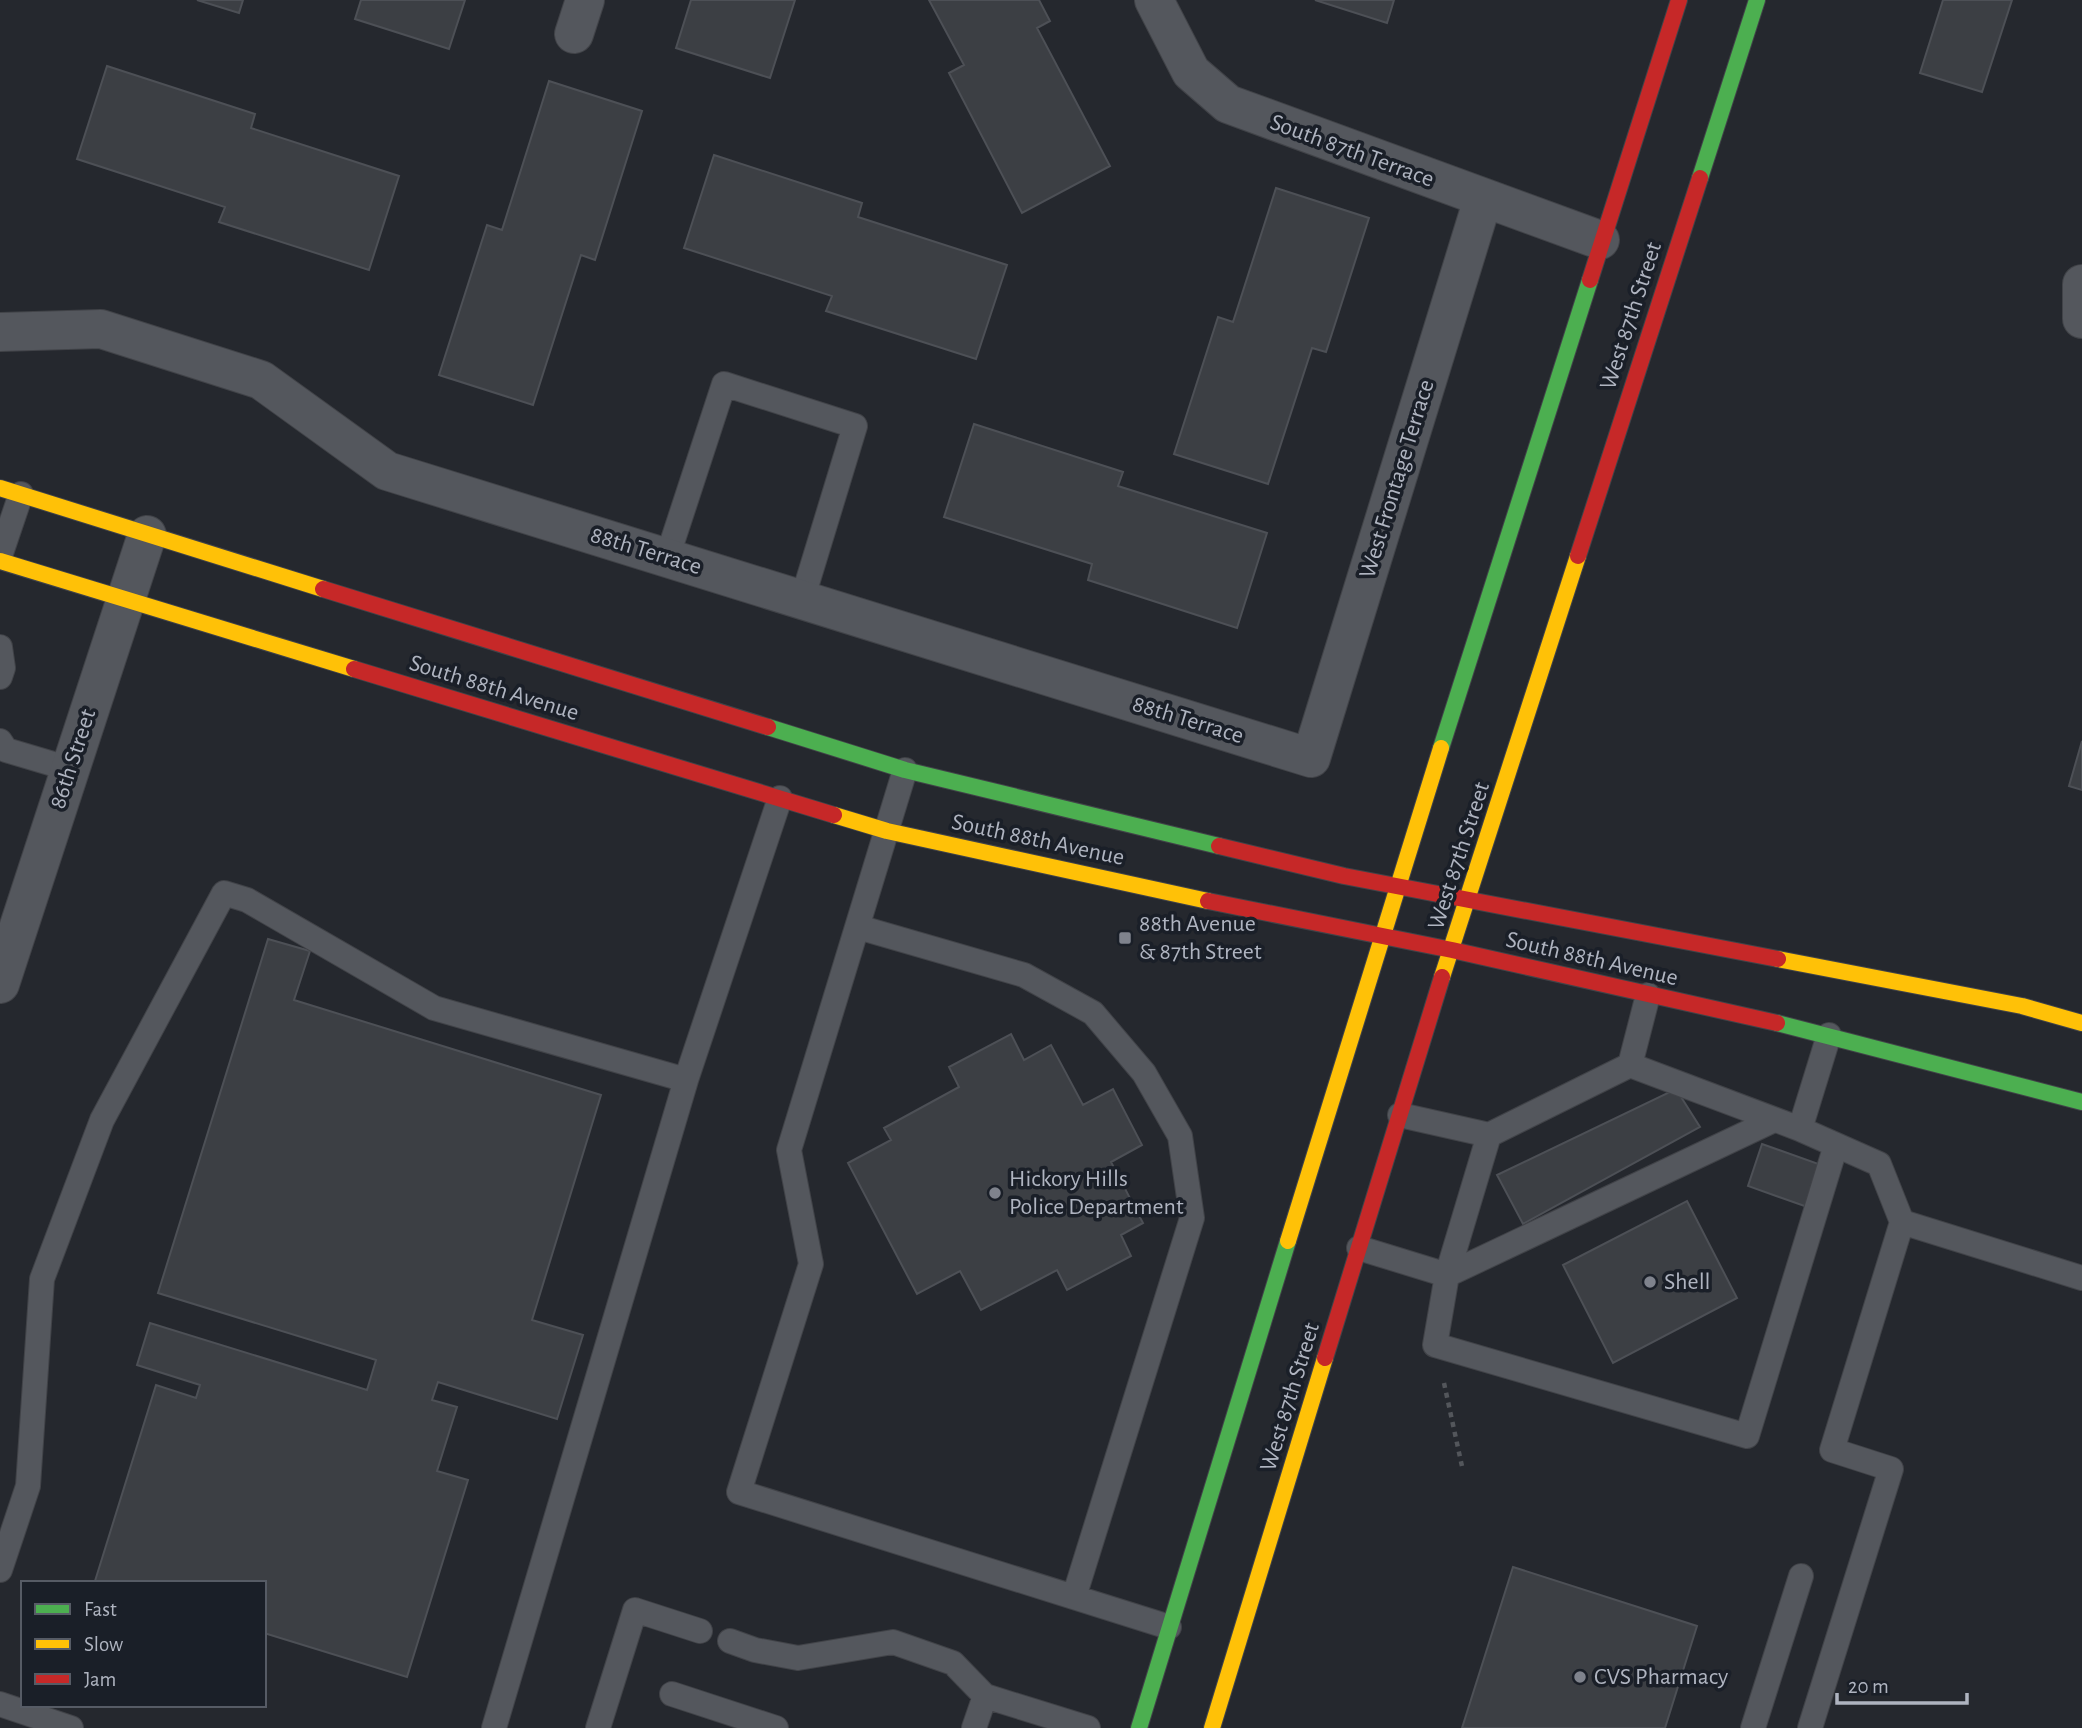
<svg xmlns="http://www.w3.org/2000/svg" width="2082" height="1728" font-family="'Alegreya Sans',sans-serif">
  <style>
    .building { fill: #3c3f44; stroke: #4d5056; stroke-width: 2 }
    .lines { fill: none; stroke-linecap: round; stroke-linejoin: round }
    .lane-casing { stroke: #414348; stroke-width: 26 }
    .street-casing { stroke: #414348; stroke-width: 40 }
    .fast-casing { stroke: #414348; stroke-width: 18 }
    .slow-casing { stroke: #414348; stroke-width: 18 }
    .jam-casing { stroke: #414348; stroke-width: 18 }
    .path { stroke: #53565b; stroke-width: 4.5; stroke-dasharray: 5 5; stroke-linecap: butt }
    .lane { stroke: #54575d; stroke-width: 24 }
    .street { stroke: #54575d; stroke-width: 38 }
    .fast { stroke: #4caf50; stroke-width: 16 }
    .slow { stroke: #ffc107; stroke-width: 16 }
    .jam { stroke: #c62828; stroke-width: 16 }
    .poi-dot { fill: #7f838d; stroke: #1a1f28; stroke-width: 2.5 }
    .labels { text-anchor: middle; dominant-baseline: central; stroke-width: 7; stroke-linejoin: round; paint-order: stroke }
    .street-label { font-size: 24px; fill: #afb4c0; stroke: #1a1f28 }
    .poi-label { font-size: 24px; fill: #afb4c0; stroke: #1a1f28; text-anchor: start }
  </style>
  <rect width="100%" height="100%" fill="#25282e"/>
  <!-- building -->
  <path class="building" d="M197 0H243L239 13Z
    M361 0H465L449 49 355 19Z
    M691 0H795L770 78 676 48Z
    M929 0H1039L1050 21 1037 28 1110 166 1022 213 949 73 964 65Z
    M1315 0H1394L1387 23Z
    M1943 0H2012L1982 92 1920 73Z
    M107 66 255 114 251 128 399 176 369 270 219 222 225 207 77 159Z
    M549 81 642 111 595 260 581 255 533 405 439 375 487 225 502 230Z
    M714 155 862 203 858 217 1007 265 976 359 826 311 832 296 684 248Z
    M1276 188 1369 218 1326 352 1312 348 1268 484 1174 454 1218 317 1233 322Z
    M974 424 1123 472 1118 486 1267 533 1237 628 1088 580 1092 564 944 517Z
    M2082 741V790L2069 786Z
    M268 939 310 951 294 1000 601 1095 532 1320 583 1335 557 1419 438 1382 432 1400 457 1407 437 1471 468 1480 407 1677 264 1633V1583L95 1581 156 1385 196 1398 200 1385 137 1365 150 1323 367 1390 376 1360 158 1293Z
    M1011 1034 1024 1060 1051 1045 1083 1105 1113 1089 1142 1145 1111 1162 1143 1223 1121 1235 1131 1256 1067 1290 1057 1270 981 1310 960 1271 917 1294 848 1163 891 1140 884 1128 959 1087 949 1067Z
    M1676 1089 1700 1127 1523 1224 1497 1175Z
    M1762 1144 1827 1167 1813 1209 1748 1186Z
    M1687 1201 1737 1298 1613 1363 1563 1265Z
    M1513 1567 1697 1626 1665 1728H1462Z"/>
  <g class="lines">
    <!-- lane casing -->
    <g class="lane-casing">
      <path id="lane" d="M0 556 21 494
        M667 558 724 384 855 426 802 600
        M0 647 3 668 0 677
        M0 741 6 750 70 769
        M905 770 789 1150 811 1264 739 1492 1169 1627
        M858 927 1024 975 1093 1013 1144 1073 1180 1136 1192 1218 1074 1597
        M1630 1065 1800 1129 1829 1035
        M1774 1120 1447 1275 1435 1345 1747 1436 1836 1145
        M1800 1129 1879 1164 1902 1222
        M1489 1135 1630 1065 1648 995
        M1359 1248 1447 1275 1489 1135 1400 1115
        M0 1570 28 1486 42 1279 102 1120 224 893 247 900 434 1008 686 1080
        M730 1641 755 1650 798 1658 893 1642 953 1663 985 1696
        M672 1694 776 1728
        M0 1704 71 1728
        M494 1728 686 1080 780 798
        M598 1728 635 1610 700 1631
        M974 1728 985 1696 1088 1728
        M1753 1728 1801 1576
        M1810 1728 1891 1469 1832 1450 1902 1222 2082 1278"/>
    </g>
    <!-- street casing -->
    <g class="street-casing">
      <path id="street" d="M1154 0 1191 72 1228 104 1600 240
        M574 34 585 0
        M2082 284V319
        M0 332 101 329 261 380 387 471 1311 758 1483 199
        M0 984 147 535"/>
    </g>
    <!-- fast casing -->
    <g class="fast-casing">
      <path id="fast" d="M1700 178 1757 0
        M768 727 905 770 1219 846
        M1441 748 1590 280
        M1777 1023 2082 1102
        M1139 1728 1288 1241"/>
    </g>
    <!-- slow casing -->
    <g class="slow-casing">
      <path id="slow" d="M0 488 323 589
        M0 561 354 669
        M834 815 887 831 1208 901
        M1778 959 2022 1006 2082 1023
        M1442 977 1578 556
        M1288 1241 1441 748
        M1212 1728 1325 1358"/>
    </g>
    <!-- jam casing -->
    <g class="jam-casing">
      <path id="jam" d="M1590 280 1679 0
        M1578 556 1700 178
        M323 589 768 727
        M354 669 834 815
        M1219 846 1344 876 1778 959
        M1208 901 1452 950 1777 1023
        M1325 1358 1442 977"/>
    </g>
    <!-- path -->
    <path class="path" d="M1444 1383 1463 1471"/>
    <!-- lane -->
    <use href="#lane" class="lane"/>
    <!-- street -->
    <use href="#street" class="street"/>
    <!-- fast -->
    <use href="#fast" class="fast"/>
    <!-- slow -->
    <use href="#slow" class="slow"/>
    <!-- jam -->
    <use href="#jam" class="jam"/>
  </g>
  <!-- markers -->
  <g class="poi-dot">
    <rect x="1118" y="931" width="14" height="14" rx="3.5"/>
    <circle cx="995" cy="1193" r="7"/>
    <circle cx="1650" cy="1282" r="7"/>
    <circle cx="1580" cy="1677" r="7"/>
  </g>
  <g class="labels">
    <!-- street labels -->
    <g class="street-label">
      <text transform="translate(1352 151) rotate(20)">South 87th Terrace</text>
      <text transform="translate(1631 316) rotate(-72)">West 87th Street</text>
      <text transform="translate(1397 479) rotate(-73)">West Frontage Terrace</text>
      <text transform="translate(646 551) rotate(17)">88th Terrace</text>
      <text transform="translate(494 688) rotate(17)">South 88th Avenue</text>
      <text transform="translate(1188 720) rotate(17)">88th Terrace</text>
      <text transform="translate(73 759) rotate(-72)">86th Street</text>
      <text transform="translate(1038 840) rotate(12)">South 88th Avenue</text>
      <text transform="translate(1459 856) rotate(-72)">West 87th Street</text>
      <text transform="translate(1592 959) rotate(13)">South 88th Avenue</text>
      <text transform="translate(1290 1397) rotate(-73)">West 87th Street</text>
    </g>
    <!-- poi labels -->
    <g class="poi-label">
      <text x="1139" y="924">88th Avenue<tspan x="1139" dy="28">&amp; 87th Street</tspan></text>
      <text x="1009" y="1179">Hickory Hills<tspan x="1009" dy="28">Police Department</tspan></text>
      <text x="1664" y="1282">Shell</text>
      <text x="1594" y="1677">CVS Pharmacy</text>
    </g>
  </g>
  <!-- legend -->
  <rect x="21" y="1581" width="245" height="126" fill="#1a1f28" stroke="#565b65" stroke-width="2"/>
  <rect x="35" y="1604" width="35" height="10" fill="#4caf50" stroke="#565b65" stroke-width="2"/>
  <text x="84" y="1616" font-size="21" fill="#afb4c0">Fast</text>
  <rect x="35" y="1639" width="35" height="10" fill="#ffc107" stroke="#565b65" stroke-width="2"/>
  <text x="84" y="1651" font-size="21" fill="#afb4c0">Slow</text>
  <rect x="35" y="1674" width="35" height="10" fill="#c62828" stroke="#565b65" stroke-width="2"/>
  <text x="84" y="1686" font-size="21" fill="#afb4c0">Jam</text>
  <!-- scale -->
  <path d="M1837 1693v10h130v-10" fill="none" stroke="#afb4c0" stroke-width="3.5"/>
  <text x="1848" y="1693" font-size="21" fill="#afb4c0" stroke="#1a1f28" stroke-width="5" paint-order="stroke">20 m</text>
</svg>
